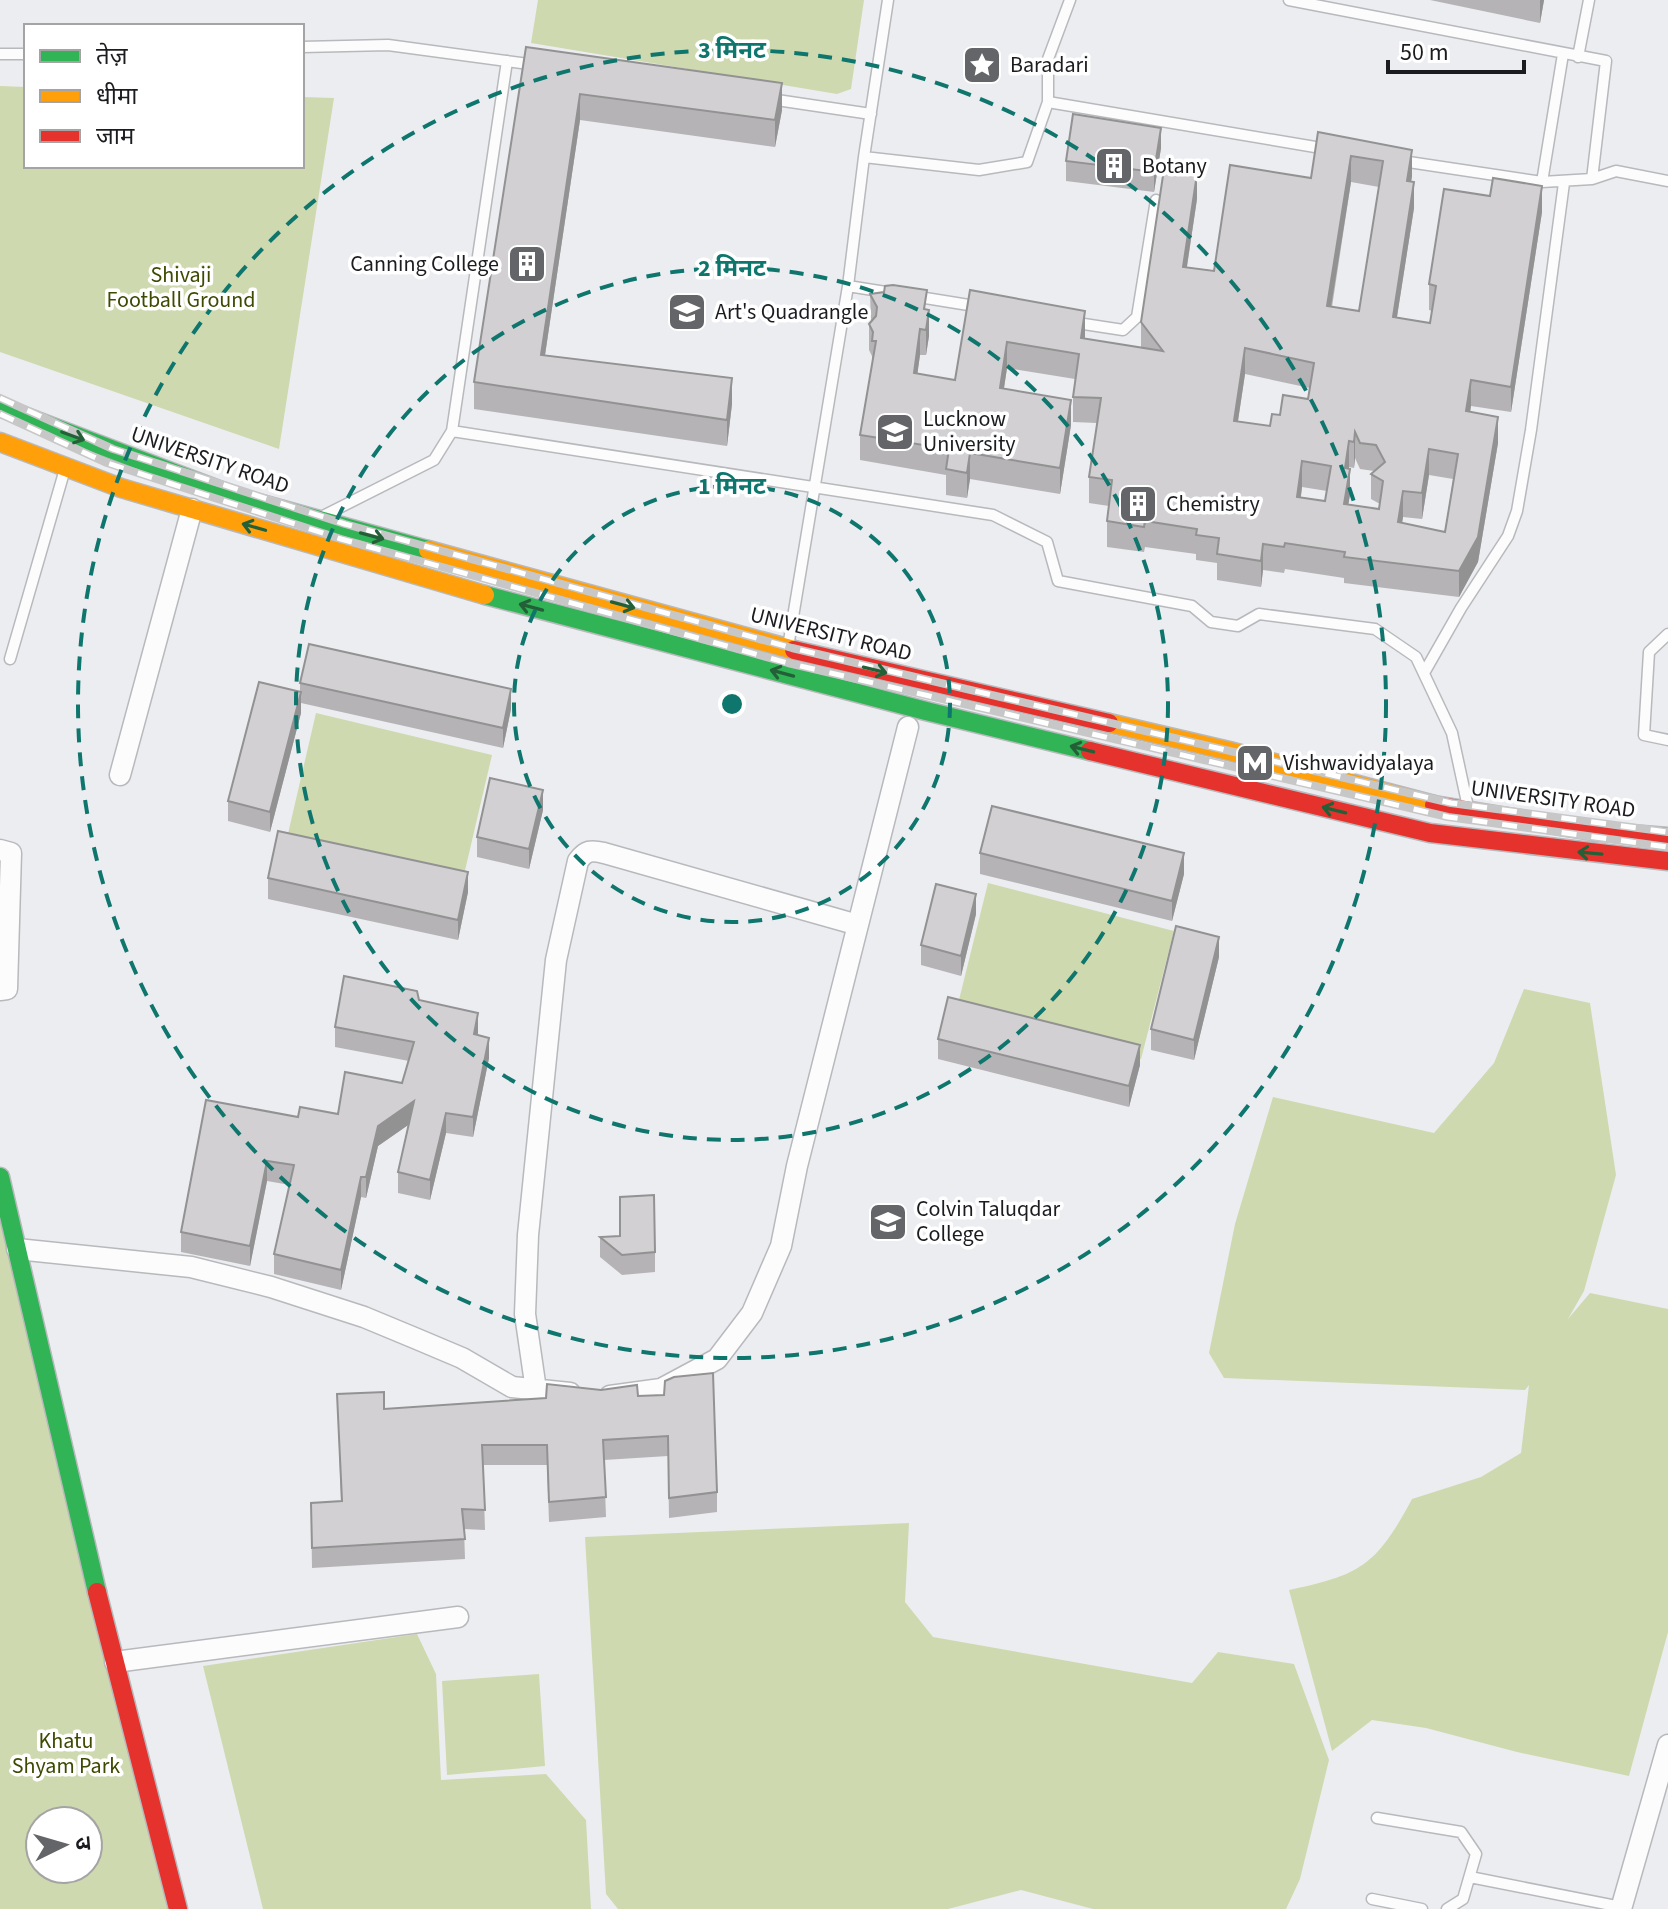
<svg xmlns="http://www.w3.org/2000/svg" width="1668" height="1909" font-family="'Source Sans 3','Noto Sans Devanagari',sans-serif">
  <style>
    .green { fill: #cfd9af; fill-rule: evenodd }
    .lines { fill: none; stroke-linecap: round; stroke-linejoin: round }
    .lane-casing { stroke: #b8b9bc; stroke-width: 13 }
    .street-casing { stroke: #b8b9bc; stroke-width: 23 }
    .fast-casing { stroke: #b8b9bc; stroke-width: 21 }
    .slow-casing { stroke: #b8b9bc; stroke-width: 21 }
    .jam-casing { stroke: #b8b9bc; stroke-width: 21 }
    .lane { stroke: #fcfcfd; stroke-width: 10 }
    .street { stroke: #fcfcfd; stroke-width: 20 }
    .fast { stroke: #30b455; stroke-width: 18 }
    .slow { stroke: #ff9f0a; stroke-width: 18 }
    .jam { stroke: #e5322d; stroke-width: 18 }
    .rail-casing { stroke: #c7c7c7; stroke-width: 8 }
    .rail { stroke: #fff; stroke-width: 5; stroke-dasharray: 15; stroke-linecap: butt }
    .wall { fill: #b5b3b5; fill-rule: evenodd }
    .shaded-wall { fill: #939293 }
    .building { fill: #d2d0d2; stroke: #939293; stroke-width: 2; fill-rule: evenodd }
    .oneway { stroke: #246037 }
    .ring { fill: none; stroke: #0f766e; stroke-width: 4; stroke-dasharray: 14 10 }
    .labels { text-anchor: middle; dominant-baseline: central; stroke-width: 7; stroke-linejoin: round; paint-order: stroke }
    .poi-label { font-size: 22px; fill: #1b1c1f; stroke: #fff; text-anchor: start }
    .park-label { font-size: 22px; fill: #3f4901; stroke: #fff }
    .street-label { font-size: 22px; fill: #1b1c1f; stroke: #fff }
    .centre { fill: #0f766e; stroke: #fff; stroke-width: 4 }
    .ring-label { font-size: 24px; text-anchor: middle; font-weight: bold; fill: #0f766e; stroke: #fff; stroke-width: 7; stroke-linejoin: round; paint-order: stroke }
  </style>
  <rect width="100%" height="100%" fill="#ecedf1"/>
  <!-- green -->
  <path class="green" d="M538 0H864L851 89 837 94 531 43Z
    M0 86 26 87V166H302V97L334 98 279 449 0 352Z
    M316 713 492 755 463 879 287 838Z
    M988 883 1174 931 1141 1059 956 1012Z
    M1524 989 1590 1003 1616 1175 1584 1291 1568 1319 1590 1293 1668 1309V1632L1629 1776 1517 1752 1426 1728 1372 1720 1332 1751 1289 1590C1362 1575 1377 1564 1412 1499L1481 1477 1521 1453 1529 1385 1525 1390 1224 1378 1209 1353 1235 1224 1273 1097 1434 1133 1494 1063Z
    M0 1216 172 1909H0ZM40 1821H88V1869H40Z
    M909 1523 905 1602 933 1637 1192 1683 1218 1652 1294 1664 1329 1760 1300 1879 1286 1909H1093L1021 1890 948 1909H618L606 1894 585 1537Z
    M417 1634 436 1674 441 1780 546 1774 586 1820 591 1909H263L203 1666Z
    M539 1674 545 1766 447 1775 442 1681Z"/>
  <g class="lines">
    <!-- lane casing -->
    <g class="lane-casing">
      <path id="lane" d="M1289 0 1606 61 1592 179
        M302 47 388 45 536 65
        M0 54H26
        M1578 57 1589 0
        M770 99 871 114
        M1048 102 1327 149
        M864 157 979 170 1027 162 1048 102V59L1070 0
        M1402 161 1542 182 1592 179 1616 171 1668 181
        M1542 182 1563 54
        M848 286 898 294
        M913 296 981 307
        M1071 322 1123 330 1137 317 1156 200
        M452 431 993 515 1047 542 1058 581 1192 606 1211 622 1238 626 1259 614 1375 629 1416 657 1452 733 1468 807
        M325 515 434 460 452 431 507 61
        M1668 634 1649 652 1644 735 1668 740
        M788 647 848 286 864 157 888 0
        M10 659 65 469
        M1424 673 1461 608 1508 536 1517 511 1531 430 1564 183
        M1377 1818 1461 1832 1476 1854 1463 1899 1447 1909
        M1470 1877 1621 1907
        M1372 1899 1422 1909"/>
    </g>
    <!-- street casing -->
    <g class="street-casing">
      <path id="street" d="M120 775 192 509
        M0 850 11 853 7 989 0 990
        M17 1249 191 1267 271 1287 364 1317 417 1339 462 1358 512 1387 570 1393
        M536 1390 525 1314 528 1235 556 960 578 861C586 850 591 850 604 853L858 925
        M610 1396 661 1389 717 1359 752 1313 781 1246 797 1166 908 727
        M115 1662 458 1617
        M1621 1909 1668 1745"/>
    </g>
    <!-- fast casing -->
    <g class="fast-casing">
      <path id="fast" d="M0 407 240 498 428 550
        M485 595 926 711 1090 751
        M0 1177 97 1592"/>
    </g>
    <!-- slow casing -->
    <g class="slow-casing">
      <path id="slow" d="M0 442 121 488 485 595
        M428 550 794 650
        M1109 723 1229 751 1434 805"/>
    </g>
    <!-- jam casing -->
    <g class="jam-casing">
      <path id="jam" d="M794 650 1109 723
        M1090 751 1430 833 1668 861
        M1434 805 1592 831 1668 837
        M97 1592 178 1909"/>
    </g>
    <!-- lane -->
    <use href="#lane" class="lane"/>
    <!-- street -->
    <use href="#street" class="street"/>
    <!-- fast -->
    <use href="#fast" class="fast"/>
    <!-- slow -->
    <use href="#slow" class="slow"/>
    <!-- jam -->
    <use href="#jam" class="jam"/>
    <!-- rail casing -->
    <g class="rail-casing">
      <path id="rail" d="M0 398 113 449 345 524 792 648 1451 803 1668 832
        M0 414 107 463 341 539 788 663 1448 817 1668 847"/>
    </g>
    <!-- rail -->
    <use href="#rail" class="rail"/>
  </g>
  <!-- wall -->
  <path class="wall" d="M1430 0H1544L1540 23Z
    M526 47 782 110 775 147 580 120 545 355 732 404 727 446 474 409V382Z
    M1318 132 1412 176 1411 182 1414 208 1397 317 1430 323 1432 311 1429 310V284L1542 212 1511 412 1471 406 1470 412 1498 443 1478 562 1459 597 1344 583V578L1285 569 1284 573 1263 570 1261 587 1217 580V563L1196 560V554L1145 547 1144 552 1107 547V521L1109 506 1089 503V477L1097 423 1073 422V397L1075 379 1007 368 1004 388 1071 425 1060 494 970 479 967 498 946 495V475L860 460V435L872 364V356L869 350V324L871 321 870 294 927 310 929 336 926 355H920L917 374 955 380 970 290 1085 339 1141 348V322L1197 199 1187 267 1214 271 1311 178ZM1351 182 1379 187 1359 311 1332 307ZM1245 374 1310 388 1308 399 1280 415 1270 426 1238 421ZM1355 458 1360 469 1374 471 1371 474V499L1380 504 1379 509 1348 504 1350 495 1349 467 1354 468ZM1429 475 1453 479 1445 532 1402 523 1403 517 1422 519ZM1302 487 1327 491 1325 501 1301 497Z
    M1161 148 1154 192 1066 181V161Z
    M300 683 511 709 503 748 301 703V713L270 832 228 821V801L300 692Z
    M543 810 529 869 477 857V837Z
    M980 853 1184 874 1172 921 980 874Z
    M268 878 468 892 458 940 268 899Z
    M976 914 961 976 921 965V945Z
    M1219 957 1194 1060 1151 1050V1029Z
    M419 1000 478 1035 489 1058 473 1137 446 1133 430 1200 398 1193V1172L408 1125 378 1146 366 1198 361 1197 341 1290 274 1274V1254L290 1185 267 1181 250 1266 181 1252V1232L298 1117 338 1114 402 1083 409 1061 335 1047V1027Z
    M938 1039 1140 1065 1129 1107 938 1059Z
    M620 1236 655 1252V1272L622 1275 600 1257V1237Z
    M337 1394 384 1409 638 1396 717 1492V1512L669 1518 668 1456 604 1460 606 1517 549 1522 547 1465H483L485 1530 464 1529 465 1559 312 1568 311 1503 341 1502Z"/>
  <!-- shaded-wall -->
  <path class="shaded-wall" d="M1540 0H1544L1540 23Z
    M782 83V110L775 147V120Z
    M580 94V120L541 382V355Z
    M1161 128V148L1154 192V172Z
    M1412 150V176L1407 207V181Z
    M1351 156V182L1327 332V306Z
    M1197 174V199L1183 292V267Z
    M1414 182V208L1393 342V317Z
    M1542 186V212L1511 412V387Z
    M929 310V336L926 355V330Z
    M1085 311V337L1081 364V338Z
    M920 329V355L914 399V373Z
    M1007 342V368L1000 414V388Z
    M1245 348V374L1234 447V421Z
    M732 378V404L727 446V420Z
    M1471 380V406L1466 437V411Z
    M1071 400V425L1060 494V468Z
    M1498 417V443L1478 562 1459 597V571Z
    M1355 432V458L1354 468V442Z
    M1349 441V467L1345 494V468Z
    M1429 449V475L1422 519V493Z
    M970 453V479L967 498V473Z
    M1302 461V487L1297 523V497Z
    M1350 469V495L1344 530V504Z
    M1403 491V517L1398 548V522Z
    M1263 544V570L1261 587V561Z
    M511 689V709L503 748V728Z
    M301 692V713L270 832V812Z
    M543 790V810L529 869V849Z
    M1184 853V874L1172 921V901Z
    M468 872V892L458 940V920Z
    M976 894V914L961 976V956Z
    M1219 937V957L1194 1060V1040Z
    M478 1013V1033L474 1054V1034Z
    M489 1038V1058L473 1137V1117Z
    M1140 1045V1065L1129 1107V1086Z
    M414 1101V1121L378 1146 366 1198V1177L378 1126Z
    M446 1113V1133L430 1200V1180Z
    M267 1161V1181L250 1266V1246Z
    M361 1177V1197L341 1290V1270Z"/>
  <!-- building -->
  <path class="building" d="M526 47 782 83 775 120 580 94 541 355 732 378 727 420 474 382Z
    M1073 114 1161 128 1154 172 1066 161Z
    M1318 132 1412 150 1407 181 1414 182 1393 317 1430 323 1436 286 1429 284 1444 189 1490 196 1493 178 1542 186 1511 387 1471 380 1466 411 1498 417 1478 537 1459 571 1344 557 1345 552 1285 543 1284 547 1263 544 1261 561 1217 554 1219 538 1196 535 1197 529 1145 521 1144 527 1107 521 1112 480 1089 477 1101 398 1073 397 1079 354 1007 342 1000 388 1071 400 1060 468 970 453 967 473 946 469 949 449 860 435 876 341H872L873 332 869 324 876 316 877 307 870 294 884 292 885 286 893 285 927 290 924 309 929 310 926 330 920 329 914 373 955 380 970 290 1085 311 1081 338 1163 351 1141 322 1164 169 1197 174 1183 267 1214 271 1230 165 1311 178ZM1351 156 1383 161 1359 311 1327 306ZM1245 348 1314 363 1308 399 1283 395 1280 415 1272 414 1270 426 1234 421ZM1355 432 1360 443 1376 445 1385 462 1371 474 1383 481 1379 509 1344 504 1350 469 1345 468 1349 441 1354 442ZM1429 449 1458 454 1445 532 1398 522 1403 491 1422 493ZM1302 461 1331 466 1325 501 1297 497Z
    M309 644 511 689 503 728 300 683Z
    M259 682 301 692 270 812 228 801Z
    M490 778 543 790 529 849 477 837Z
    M992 806 1184 853 1172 901 980 853Z
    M278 831 468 872 458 920 268 878Z
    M936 884 976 894 961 956 921 945Z
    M1176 926 1219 937 1194 1040 1151 1029Z
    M344 976 417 991 419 1000 478 1013 474 1034 489 1038 473 1117 446 1113 430 1180 398 1172 414 1101 378 1126 366 1177H361L341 1270 274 1254 294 1165 267 1161 250 1246 181 1232 206 1100 298 1117 300 1107 338 1114 345 1072 402 1083 414 1042 335 1027Z
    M948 997 1140 1045 1129 1086 938 1039Z
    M654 1195 655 1252 622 1255 600 1237 620 1236V1197Z
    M713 1373 717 1492 669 1498 668 1436 603 1440 606 1497 549 1502 547 1445H482L485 1510 462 1509 465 1539 312 1548 311 1503 342 1501 337 1394 384 1392V1409L546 1398 547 1384 601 1390 637 1385 638 1396 664 1395 665 1381 674 1377Z"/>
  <!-- one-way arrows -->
  <defs><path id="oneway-shaft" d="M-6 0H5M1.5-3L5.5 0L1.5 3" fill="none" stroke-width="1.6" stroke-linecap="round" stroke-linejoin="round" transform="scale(2)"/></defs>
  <g class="oneway">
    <use href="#oneway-shaft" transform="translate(73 436) rotate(20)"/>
    <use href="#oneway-shaft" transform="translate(254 527) rotate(-164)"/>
    <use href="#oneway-shaft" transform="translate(372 536) rotate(15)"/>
    <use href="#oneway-shaft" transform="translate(623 605) rotate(15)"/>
    <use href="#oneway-shaft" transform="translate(531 607) rotate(-165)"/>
    <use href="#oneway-shaft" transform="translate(875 670) rotate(14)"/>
    <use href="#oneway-shaft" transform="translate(782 673) rotate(-165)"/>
    <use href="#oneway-shaft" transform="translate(1082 749) rotate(-166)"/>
    <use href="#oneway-shaft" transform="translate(1334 810) rotate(-166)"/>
    <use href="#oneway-shaft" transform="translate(1590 853) rotate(-175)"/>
  </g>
  <!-- distance rings -->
  <g class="ring">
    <circle cx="732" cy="704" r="218"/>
    <circle cx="732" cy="704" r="436"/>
    <circle cx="732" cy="704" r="654"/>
  </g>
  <!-- icons -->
  <defs>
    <g id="sight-square" transform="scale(2)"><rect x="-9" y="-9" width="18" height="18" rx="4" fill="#646568" stroke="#fff"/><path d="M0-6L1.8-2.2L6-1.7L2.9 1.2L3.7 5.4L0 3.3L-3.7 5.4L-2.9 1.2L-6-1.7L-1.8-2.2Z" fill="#fff"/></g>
    <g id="building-square" transform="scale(2)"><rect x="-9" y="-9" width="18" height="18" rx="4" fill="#646568" stroke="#fff"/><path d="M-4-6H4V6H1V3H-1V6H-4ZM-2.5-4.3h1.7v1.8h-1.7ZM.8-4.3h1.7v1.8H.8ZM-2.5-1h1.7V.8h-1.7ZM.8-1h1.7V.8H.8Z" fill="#fff"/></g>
    <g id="university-square" transform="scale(2)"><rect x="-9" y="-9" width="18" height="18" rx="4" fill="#646568" stroke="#fff"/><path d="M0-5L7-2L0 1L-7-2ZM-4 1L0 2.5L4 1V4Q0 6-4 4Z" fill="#fff"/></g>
    <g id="metro-square" transform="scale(2)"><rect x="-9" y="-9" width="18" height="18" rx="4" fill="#646568" stroke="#fff"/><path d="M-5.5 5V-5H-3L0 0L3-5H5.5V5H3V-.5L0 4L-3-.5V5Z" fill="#fff"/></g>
  </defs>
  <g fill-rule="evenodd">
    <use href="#sight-square" x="982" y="65"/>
    <use href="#building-square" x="1114" y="166"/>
    <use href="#building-square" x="527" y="264"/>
    <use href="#university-square" x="687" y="312"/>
    <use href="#university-square" x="895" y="432"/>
    <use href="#building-square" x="1138" y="504"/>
    <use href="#metro-square" x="1255" y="763"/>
    <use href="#university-square" x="888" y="1222"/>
  </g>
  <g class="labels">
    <!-- poi labels -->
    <g class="poi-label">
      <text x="1010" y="65">Baradari</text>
      <text x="1142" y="166">Botany</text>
      <text x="499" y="264" text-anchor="end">Canning College</text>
      <text x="715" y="312">Art's Quadrangle</text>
      <text x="923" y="419">Lucknow<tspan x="923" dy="25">University</tspan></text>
      <text x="1166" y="504">Chemistry</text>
      <text x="1283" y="763">Vishwavidyalaya</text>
      <text x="916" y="1209">Colvin Taluqdar<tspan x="916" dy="25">College</tspan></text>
    </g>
    <!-- park labels -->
    <g class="park-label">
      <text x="181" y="275">Shivaji<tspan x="181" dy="25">Football Ground</tspan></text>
      <text x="66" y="1741">Khatu<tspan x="66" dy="25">Shyam Park</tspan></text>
    </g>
    <!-- street labels -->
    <g class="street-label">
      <text transform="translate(210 460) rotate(19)">UNIVERSITY ROAD</text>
      <text transform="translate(831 634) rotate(14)">UNIVERSITY ROAD</text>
      <text transform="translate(1553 799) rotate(8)">UNIVERSITY ROAD</text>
    </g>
  </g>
  <circle cx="732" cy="704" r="12" class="centre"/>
  <g class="ring-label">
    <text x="732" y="58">3 मिनट</text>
    <text x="732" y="276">2 मिनट</text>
    <text x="732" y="494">1 मिनट</text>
  </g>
  <!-- legend -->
  <rect x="24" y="24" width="280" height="144" fill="#ffffff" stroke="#a4a4a5" stroke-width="2"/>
  <rect x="40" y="50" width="40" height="12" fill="#30b455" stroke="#a4a4a5" stroke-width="2"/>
  <text x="96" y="64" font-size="24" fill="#1b1c1f">तेज़</text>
  <rect x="40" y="90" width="40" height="12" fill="#ff9f0a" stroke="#a4a4a5" stroke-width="2"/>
  <text x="96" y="104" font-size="24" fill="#1b1c1f">धीमा</text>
  <rect x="40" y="130" width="40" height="12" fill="#e5322d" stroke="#a4a4a5" stroke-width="2"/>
  <text x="96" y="144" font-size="24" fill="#1b1c1f">जाम</text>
  <!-- north arrow -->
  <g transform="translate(64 1845) rotate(85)"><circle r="38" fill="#ffffff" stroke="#a4a4a5" stroke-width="2"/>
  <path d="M0-6L14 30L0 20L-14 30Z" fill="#646568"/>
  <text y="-12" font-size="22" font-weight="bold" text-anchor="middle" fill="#1b1c1f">उ</text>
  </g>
  <!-- scale -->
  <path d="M1388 60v12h136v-12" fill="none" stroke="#1b1c1f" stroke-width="4"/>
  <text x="1400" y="60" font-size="24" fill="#1b1c1f" stroke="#ffffff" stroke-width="6" paint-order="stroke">50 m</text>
</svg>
